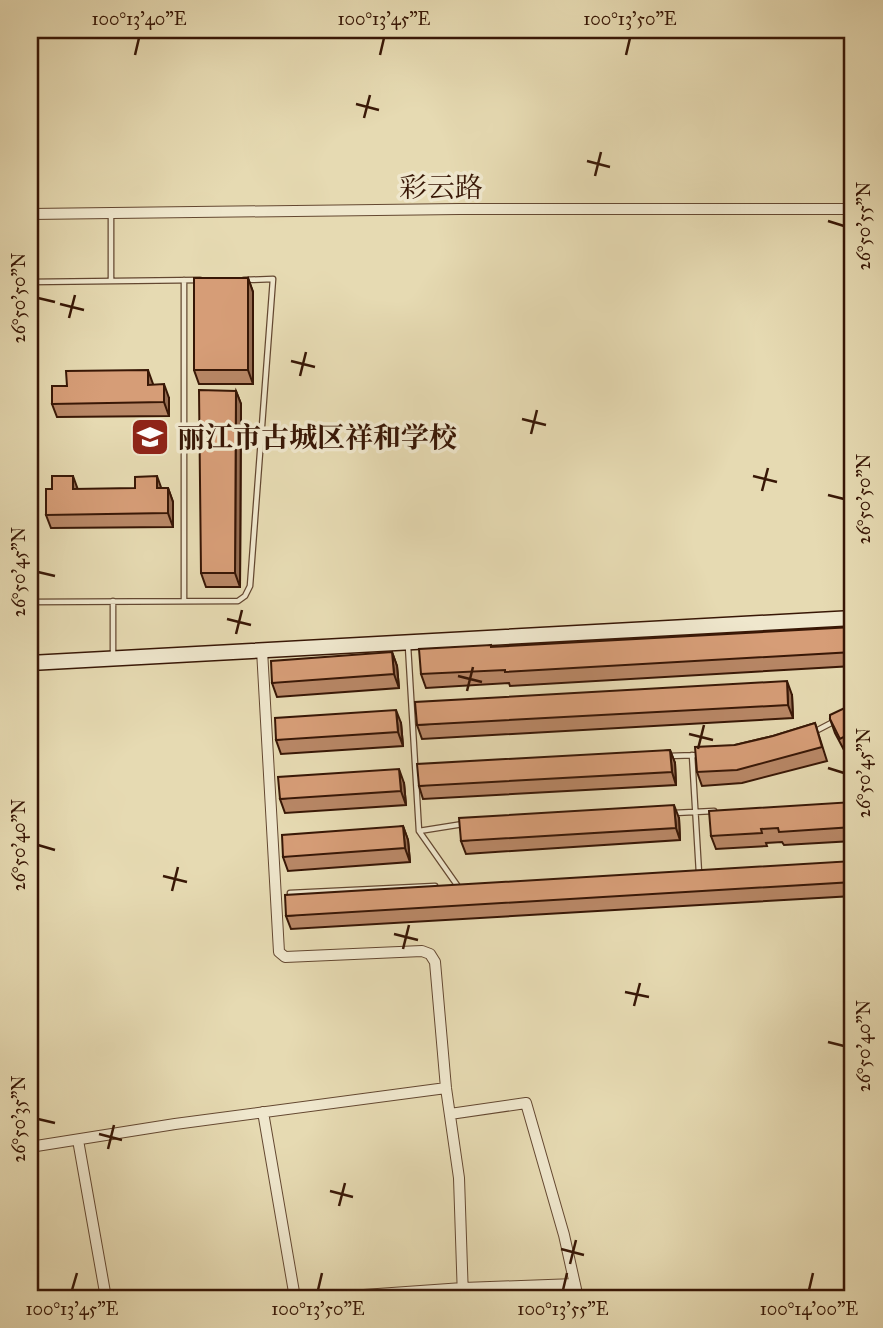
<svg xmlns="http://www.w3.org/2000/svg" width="883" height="1328" font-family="'IM FELL Great Primer','Noto Serif SC',serif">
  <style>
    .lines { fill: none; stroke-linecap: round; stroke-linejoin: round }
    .lane-casing { stroke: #644831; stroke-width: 7 }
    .street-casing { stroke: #644831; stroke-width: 12 }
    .secondary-casing { stroke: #381706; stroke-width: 17 }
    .lane { stroke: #efe7cd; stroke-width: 4.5 }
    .street { stroke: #efe7cd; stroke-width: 10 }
    .secondary { stroke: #efe7cd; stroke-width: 14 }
    .wall { fill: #b88766; stroke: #381706; stroke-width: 2 }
    .shaded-wall { fill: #966e53; stroke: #381706; stroke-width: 2 }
    .building { fill: #d69d77; stroke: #381706; stroke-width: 2 }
    .ticks { fill: none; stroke: #381706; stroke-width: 2.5 }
    .labels { text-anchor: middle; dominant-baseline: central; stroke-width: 7; stroke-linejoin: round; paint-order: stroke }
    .street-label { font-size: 28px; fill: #381706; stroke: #efe7cd }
    .poi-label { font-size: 28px; font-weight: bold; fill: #381706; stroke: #efe7cd; text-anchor: start }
    .neatline { fill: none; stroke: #381706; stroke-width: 2.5 }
    .ticks-label { font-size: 18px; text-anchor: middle; fill: #381706 }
  </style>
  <rect width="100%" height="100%" fill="#e6dab2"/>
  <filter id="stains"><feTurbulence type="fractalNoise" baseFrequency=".00286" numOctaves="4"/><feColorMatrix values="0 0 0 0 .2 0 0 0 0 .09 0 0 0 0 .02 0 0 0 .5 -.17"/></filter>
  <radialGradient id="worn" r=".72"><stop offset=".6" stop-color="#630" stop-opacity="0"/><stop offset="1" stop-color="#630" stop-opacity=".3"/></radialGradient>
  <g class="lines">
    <!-- lane casing -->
    <g class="lane-casing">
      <path id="lane" d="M184 280V601
        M111 281V213
        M30 282 200 280
        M30 602 238 601 245 596 250 586 273 279 244 280
        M408 646 419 831 457 885
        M113 657V601
        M812 733 835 721
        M692 755 699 873
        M668 756 701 755
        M674 813 714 811
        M419 831 463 824
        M290 893 435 886"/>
    </g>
    <!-- street casing -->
    <g class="street-casing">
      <path id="street" d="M30 214 459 209H853
        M262 650 279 952 285 957 422 951 430 954 435 962 446 1088 459 1178 463 1298
        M263 1112 295 1298
        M450 1114 526 1103 564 1235 578 1298
        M78 1140 106 1298
        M30 1147 175 1124 446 1088
        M321 1298 463 1288 575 1284"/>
    </g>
    <!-- secondary casing -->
    <g class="secondary-casing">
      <path id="secondary" d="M30 663 853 618"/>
    </g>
    <!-- lane -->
    <use href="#lane" class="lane"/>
    <!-- street -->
    <use href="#street" class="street"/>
    <!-- secondary -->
    <use href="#secondary" class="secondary"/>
  </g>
  <!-- wall -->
  <path class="wall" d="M248 278 253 292V384H199L194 370Z
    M153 385 169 398V416L57 417 52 404Z
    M236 391 241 404 240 587H206L201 573Z
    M161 488H168L173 502V527L51 528 46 515Z
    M853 627V666L510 686 509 683 426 688 421 674 491 645 492 647Z
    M392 652 397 666 399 688 277 697 272 683Z
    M792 695 793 718 422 739 417 725Z
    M853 704V748L845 752 835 733 830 719Z
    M401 723 403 746 281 754 276 740Z
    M815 723 827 761 742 783 702 786 697 772 735 745 773 736Z
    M670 750 675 763 676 785 423 799 419 786Z
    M404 783 406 805 285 813 280 799Z
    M853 802V841L784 845 782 842 766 843 767 846 716 849 711 836Z
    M679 818 680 840 466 854 461 841Z
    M403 826 408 840 410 862 288 871 283 857Z
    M853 861V896L291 929 286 916Z"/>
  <!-- shaded-wall -->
  <path class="shaded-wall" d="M248 278 253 292V384L248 370Z
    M148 370 153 384V398L148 385Z
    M164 384 169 398V416L164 402Z
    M236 391 241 404 240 587 235 573Z
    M73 476 78 490 73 489Z
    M157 476 162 490 157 488Z
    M168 488 173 502V527L168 513Z
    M392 652 397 666 399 688 394 674Z
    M787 681 792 695 793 718 788 705Z
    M396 710 401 723 403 746 398 732Z
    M670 750 675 763 676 785 672 772Z
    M399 769 404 783 406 805 401 791Z
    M674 805 679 818 680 840 676 828Z
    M403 826 408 840 410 862 405 848Z"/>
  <!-- building -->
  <path class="building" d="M194 278H248V370H194Z
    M148 370V385L164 384V402L52 404V386H67L66 371Z
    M199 390 236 391 235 573H201Z
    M52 476H73V489L135 488V477L157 476V488H168V513L46 515V489H52Z
    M853 627V652L505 672V670L421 674 419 649 491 645V647Z
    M392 652 394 674 272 683 271 661Z
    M787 681 788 705 417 725 415 702Z
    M853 704V732L840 739 830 719V715Z
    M396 710 398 732 276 740 275 718Z
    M815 723 822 747 737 770 697 772 695 747 735 745 773 736Z
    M670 750 672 772 419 786 417 764Z
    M399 769 401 791 280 799 278 777Z
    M853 802V827L779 832 778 828 761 829 762 833 711 836 709 811Z
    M674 805 676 828 461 841 459 818Z
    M403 826 405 848 283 857 282 835Z
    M853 861V882L286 916 285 895Z"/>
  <!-- ticks -->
  <path class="ticks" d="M135 55 139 38M380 55 384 38M626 55 630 38M356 104 379 110M364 118 370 95M587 161 610 167M595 176 601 152M828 221 844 226M38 298 55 302M60 304 84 310M69 318 75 295M291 361 315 367M300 376 306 352M522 419 546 425M531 434 537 410M753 476 777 482M762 491 768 468M828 495 844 499M38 572 55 576M227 619 251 625M236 634 242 610M458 676 482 682M467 691 473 667M689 734 713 740M698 749 704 725M828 768 844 773M38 845 55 850M163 876 187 882M172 891 178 867M394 934 418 940M403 949 409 925M625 992 649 997M634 1006 640 983M828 1042 844 1046M38 1119 55 1123M99 1134 122 1140M108 1149 114 1125M330 1191 353 1197M339 1206 345 1183M561 1249 584 1255M570 1264 576 1240M72 1290 77 1273M318 1290 322 1273M563 1290 567 1273M809 1290 813 1273"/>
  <!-- icons -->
  <defs>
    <g id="school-square" transform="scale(2.0125)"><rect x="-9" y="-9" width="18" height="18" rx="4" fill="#8f2418" stroke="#efe7cd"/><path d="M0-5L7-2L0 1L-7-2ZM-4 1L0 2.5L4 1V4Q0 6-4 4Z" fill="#fff"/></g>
  </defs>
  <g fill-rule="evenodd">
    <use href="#school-square" x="150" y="437"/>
  </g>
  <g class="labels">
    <!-- street labels -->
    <g class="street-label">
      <text x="441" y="187">彩云路</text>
    </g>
    <!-- poi labels -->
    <g class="poi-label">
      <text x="177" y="437">丽江市古城区祥和学校</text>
    </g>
  </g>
  <!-- margin -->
  <rect width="883" height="1328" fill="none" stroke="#e6dab2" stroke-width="77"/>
  <rect x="38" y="38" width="806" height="1252" class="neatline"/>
  <g class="ticks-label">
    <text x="139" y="25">100°13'40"E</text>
    <text x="384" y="25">100°13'45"E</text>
    <text x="630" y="25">100°13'50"E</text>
    <text transform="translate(864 226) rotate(-90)" y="6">26°50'55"N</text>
    <text transform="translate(19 298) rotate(-90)" y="6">26°50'50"N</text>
    <text transform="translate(864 499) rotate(-90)" y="6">26°50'50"N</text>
    <text transform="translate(19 572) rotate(-90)" y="6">26°50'45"N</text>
    <text transform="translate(864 773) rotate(-90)" y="6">26°50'45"N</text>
    <text transform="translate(19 845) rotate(-90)" y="6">26°50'40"N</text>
    <text transform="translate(864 1046) rotate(-90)" y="6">26°50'40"N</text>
    <text transform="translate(19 1119) rotate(-90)" y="6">26°50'35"N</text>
    <text x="72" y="1315">100°13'45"E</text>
    <text x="318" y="1315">100°13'50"E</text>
    <text x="563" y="1315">100°13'55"E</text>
    <text x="809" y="1315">100°14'00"E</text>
  </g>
  <rect width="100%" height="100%" filter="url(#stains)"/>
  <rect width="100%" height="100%" fill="url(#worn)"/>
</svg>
